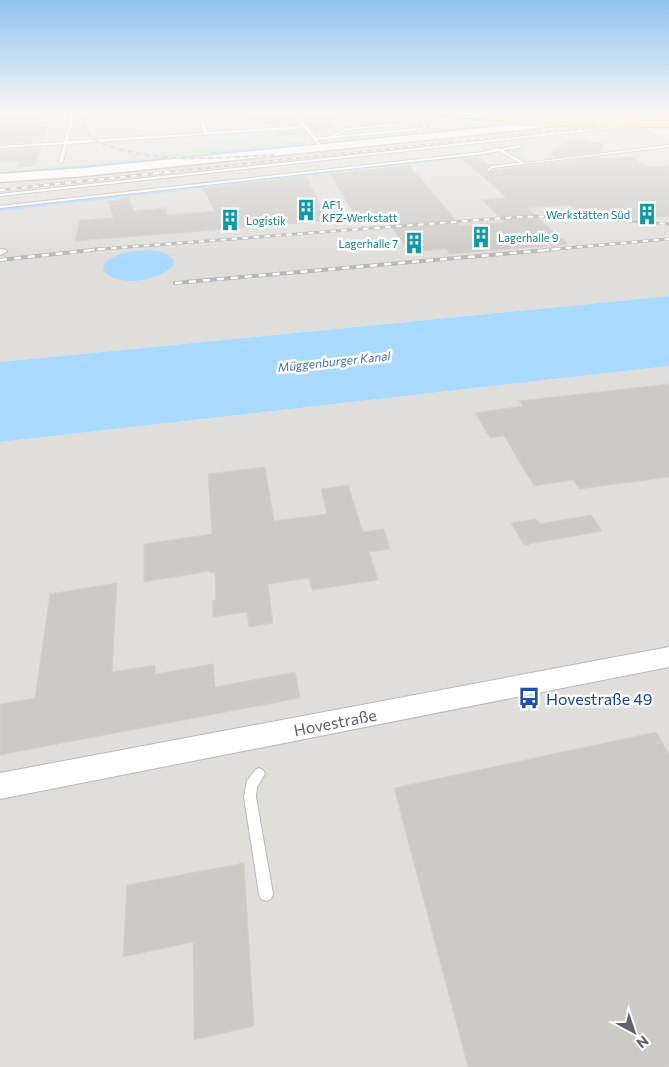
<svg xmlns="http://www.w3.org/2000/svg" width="669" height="1067" font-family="Commissioner,sans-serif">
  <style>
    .industrial { fill: #e0deda }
    .green { fill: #c5e8c5 }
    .water { fill: #aadaff }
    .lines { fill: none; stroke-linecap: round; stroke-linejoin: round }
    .stream-far1 { stroke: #aadaff; stroke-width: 2 }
    .stream { stroke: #aadaff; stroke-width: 2.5 }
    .building { fill: #cccac5; stroke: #d6d1c6 }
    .lane-casing { stroke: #b5b8bc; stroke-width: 2 }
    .street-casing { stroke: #b5b8bc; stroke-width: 2 }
    .secondary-casing { stroke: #b6babf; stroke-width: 3 }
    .highway-casing { stroke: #f9ab00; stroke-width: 2 }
    .lane { fill: #fff; fill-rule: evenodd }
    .street { fill: #fff; fill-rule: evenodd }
    .secondary { fill: #fff; fill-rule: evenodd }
    .highway { fill: #fde293; fill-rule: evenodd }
    .rail-far2-casing { stroke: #b6b7b8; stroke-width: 2 }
    .rail-far1-casing { stroke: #b6b7b8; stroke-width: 3 }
    .rail-casing { stroke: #b6b7b8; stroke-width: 4 }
    .rail-far2 { stroke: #fff; stroke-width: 1; stroke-dasharray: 4.5; stroke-linecap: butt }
    .rail-far1 { stroke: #fff; stroke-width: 2; stroke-dasharray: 5.5; stroke-linecap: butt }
    .rail { stroke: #fff; stroke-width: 2.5; stroke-dasharray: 7; stroke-linecap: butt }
    .highway-bridge-casing { stroke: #f9ab00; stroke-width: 12; stroke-linecap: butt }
    .highway-bridge { stroke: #fde293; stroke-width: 11 }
    .labels { text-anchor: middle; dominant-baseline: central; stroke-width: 5; stroke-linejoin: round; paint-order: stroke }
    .far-culture-label { font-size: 11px; fill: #0d838f; stroke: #fff; text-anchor: start }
    .far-water-label { font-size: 12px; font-style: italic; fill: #4174aa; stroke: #fff }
    .near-transit-label { font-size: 16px; fill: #164399; stroke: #fff; text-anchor: start }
    .near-street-label { font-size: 16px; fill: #5f6368; stroke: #fff }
  </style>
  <rect width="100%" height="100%" fill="#f1efe8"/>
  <!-- industrial -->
  <path class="industrial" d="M0 112H399L494 124 353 138 357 142 307 147 298 141 217 146 218 150 160 158 153 162 0 175Z
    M562 125 669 126V129L649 130 669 137V296L0 362V180Z
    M669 366V1067H0V442Z"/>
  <!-- green -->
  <path class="green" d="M402 112H420L541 123H496Z
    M506 123 530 124 346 142 339 140 344 137 352 138Z
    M245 139 248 144 298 141 308 142 311 146 86 170 153 162 160 157 185 154 206 142Z"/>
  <!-- water -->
  <path class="water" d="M134 251C147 250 167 248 174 261L173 266C158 281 119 288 103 271 102 257 123 253 134 251Z
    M669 296V366L0 442V362Z"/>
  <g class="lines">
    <!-- stream-far1 -->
    <path class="stream-far1" d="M513 151 523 149
      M212 153 302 144
      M6 173 167 158
      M319 173 489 154"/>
    <!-- stream -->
    <path class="stream" d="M0 174 19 172
      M314 174 330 172
      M182 189 308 175
      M0 210 176 190"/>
  </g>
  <!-- building -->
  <path class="building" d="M0 112H42L39 121H49L43 141 0 144Z
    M246 112H289L298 124 275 126 246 120Z
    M297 112H333V128L322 129 327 133H316Z
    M303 130 307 134 275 136V132Z
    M570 140H587L604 144 600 152 555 157 549 154Z
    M41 147 35 166 17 167 20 161 0 162V150Z
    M477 157 490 165 486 170 487 173 493 170 598 157 597 159 631 157 648 167 669 166V216L634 219 624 212 583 215 570 205 527 208 568 244 450 254 446 249 409 252 385 217 357 219 330 174 409 165 460 225 504 222 482 200 507 198 461 158Z
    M306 176 328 221 75 241 80 220 113 218 109 201 129 198 134 211 166 208 167 215 215 211 202 188Z
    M669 384V477L579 489 573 480 534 486 504 436 490 438 475 413 523 406 519 401Z
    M265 467 274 521 327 514 321 489 348 485 363 532 384 529 390 549 369 552 378 580 312 590 309 578 268 584 273 623 249 627 247 612 213 617 212 601 216 600 215 572 210 573V571L144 582V544L212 534 208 474Z
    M591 515 602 531 524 545 511 523 536 519 540 524Z
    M117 583 112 672 155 665V674L213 664 215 687 295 672 300 698 0 755V704L35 698 50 594Z
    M656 732 669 754V1067H468L394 788Z
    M244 863 254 1026 194 1040 193 942 123 957 127 885Z"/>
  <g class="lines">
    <!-- lane casing -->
    <g class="lane-casing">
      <path id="lane" d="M71 112H75L68 141 204 133 197 112H201L207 132 302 126 291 112H295L317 138 327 137 347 128 411 122 429 126 421 130 317 140 323 147 321 148 304 128 67 144 63 162 61 163 59 162 64 144 0 148V146L64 142ZM411 124 424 126 420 128 334 136 348 130Z
        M625 125 624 127 0 196V194Z
        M521 145 522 147 503 150 525 163 669 145V147L492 168 489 171H487L491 166 520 163 499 151 483 154 0 208V206L483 152 498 148 500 149Z
        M259 768 263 770 265 774 257 787 256 797 273 894 271 899 266 901 261 899 259 894 244 797 247 781 255 770Z"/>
    </g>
    <!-- street casing -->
    <g class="street-casing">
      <path id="street" d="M0 249 6 250 7 252 0 255Z
        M669 647V667L0 799V773Z"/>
    </g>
    <!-- secondary casing -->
    <g class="secondary-casing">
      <path id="secondary" d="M572 119 575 120V124L84 176 0 182V174L84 168Z"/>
    </g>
    <!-- highway casing -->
    <g class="highway-casing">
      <path id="highway" d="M426 112H669V113L582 118 511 116 514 118 509 121 431 115Z"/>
    </g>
    <!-- lane -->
    <use href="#lane" class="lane"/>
    <!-- street -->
    <use href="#street" class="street"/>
    <!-- secondary -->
    <use href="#secondary" class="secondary"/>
    <!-- highway -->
    <use href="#highway" class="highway"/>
    <!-- rail-far2 casing -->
    <g class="rail-far2-casing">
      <path id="rail-far2" d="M81 112 84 130C90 135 96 141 103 144 155 164 218 158 273 155
        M157 173 588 128 669 122"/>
    </g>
    <!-- rail-far1 casing -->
    <g class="rail-far1-casing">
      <path id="rail-far1" d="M0 190 169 172
        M89 250 518 217 566 216 669 224
        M544 250 669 239"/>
    </g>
    <!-- rail casing -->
    <g class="rail-casing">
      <path id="rail" d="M0 260 101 249
        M175 283 558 249"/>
    </g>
    <!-- rail-far2 -->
    <use href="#rail-far2" class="rail-far2"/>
    <!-- rail-far1 -->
    <use href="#rail-far1" class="rail-far1"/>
    <!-- rail -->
    <use href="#rail" class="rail"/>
    <!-- highway-bridge casing -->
    <g class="highway-bridge-casing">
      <path id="highway-bridge" d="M512 119 669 122"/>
    </g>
    <!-- highway-bridge -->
    <use href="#highway-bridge" class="highway-bridge"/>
  </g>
  <!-- sky -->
  <linearGradient id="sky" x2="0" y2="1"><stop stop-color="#8fc3f1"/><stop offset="0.43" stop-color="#f9f8f5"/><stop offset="1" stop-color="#f9f8f5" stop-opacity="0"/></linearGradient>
  <rect width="669" height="261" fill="url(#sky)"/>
  <!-- icons -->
  <defs>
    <g id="building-bare" transform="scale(1.725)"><path d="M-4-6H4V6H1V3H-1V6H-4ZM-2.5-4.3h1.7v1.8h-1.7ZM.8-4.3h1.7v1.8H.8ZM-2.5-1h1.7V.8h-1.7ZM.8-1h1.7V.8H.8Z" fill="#0f9aa8" stroke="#fff" stroke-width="2.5" paint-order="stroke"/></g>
    <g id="bus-bare" transform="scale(1.725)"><path d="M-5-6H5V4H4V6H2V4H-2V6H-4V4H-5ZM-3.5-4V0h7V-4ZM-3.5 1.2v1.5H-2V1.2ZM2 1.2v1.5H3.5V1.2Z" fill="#1a4fb4" stroke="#fff" stroke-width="2.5" paint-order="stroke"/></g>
  </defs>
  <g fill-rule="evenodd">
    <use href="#building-bare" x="306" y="210"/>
    <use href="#building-bare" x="647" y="214"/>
    <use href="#building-bare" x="230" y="220"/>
    <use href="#building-bare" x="481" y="237"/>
    <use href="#building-bare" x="414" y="243"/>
    <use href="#bus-bare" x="529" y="698"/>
  </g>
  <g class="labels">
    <!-- far-culture labels -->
    <g class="far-culture-label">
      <text x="322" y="204">AF1,<tspan x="322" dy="13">KFZ-Werkstatt</tspan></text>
      <text x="630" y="214" text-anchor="end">Werkstätten Süd</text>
      <text x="246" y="220">Logistik</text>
      <text x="498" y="237">Lagerhalle 9</text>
      <text x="398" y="243" text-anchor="end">Lagerhalle 7</text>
    </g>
    <!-- far-water labels -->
    <g class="far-water-label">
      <text transform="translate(334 361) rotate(-6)">Müggenburger Kanal</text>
    </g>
    <!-- near-transit labels -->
    <g class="near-transit-label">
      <text x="546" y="698">Hovestraße 49</text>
    </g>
    <!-- near-street labels -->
    <g class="near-street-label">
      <text transform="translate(335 722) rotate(-11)">Hovestraße</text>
    </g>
  </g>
  <!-- north arrow -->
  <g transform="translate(634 1032) rotate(140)" stroke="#ffffff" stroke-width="4" paint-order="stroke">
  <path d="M0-4L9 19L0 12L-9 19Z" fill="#5f6368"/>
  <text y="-8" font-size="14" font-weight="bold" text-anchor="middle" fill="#5f6368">N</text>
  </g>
</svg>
